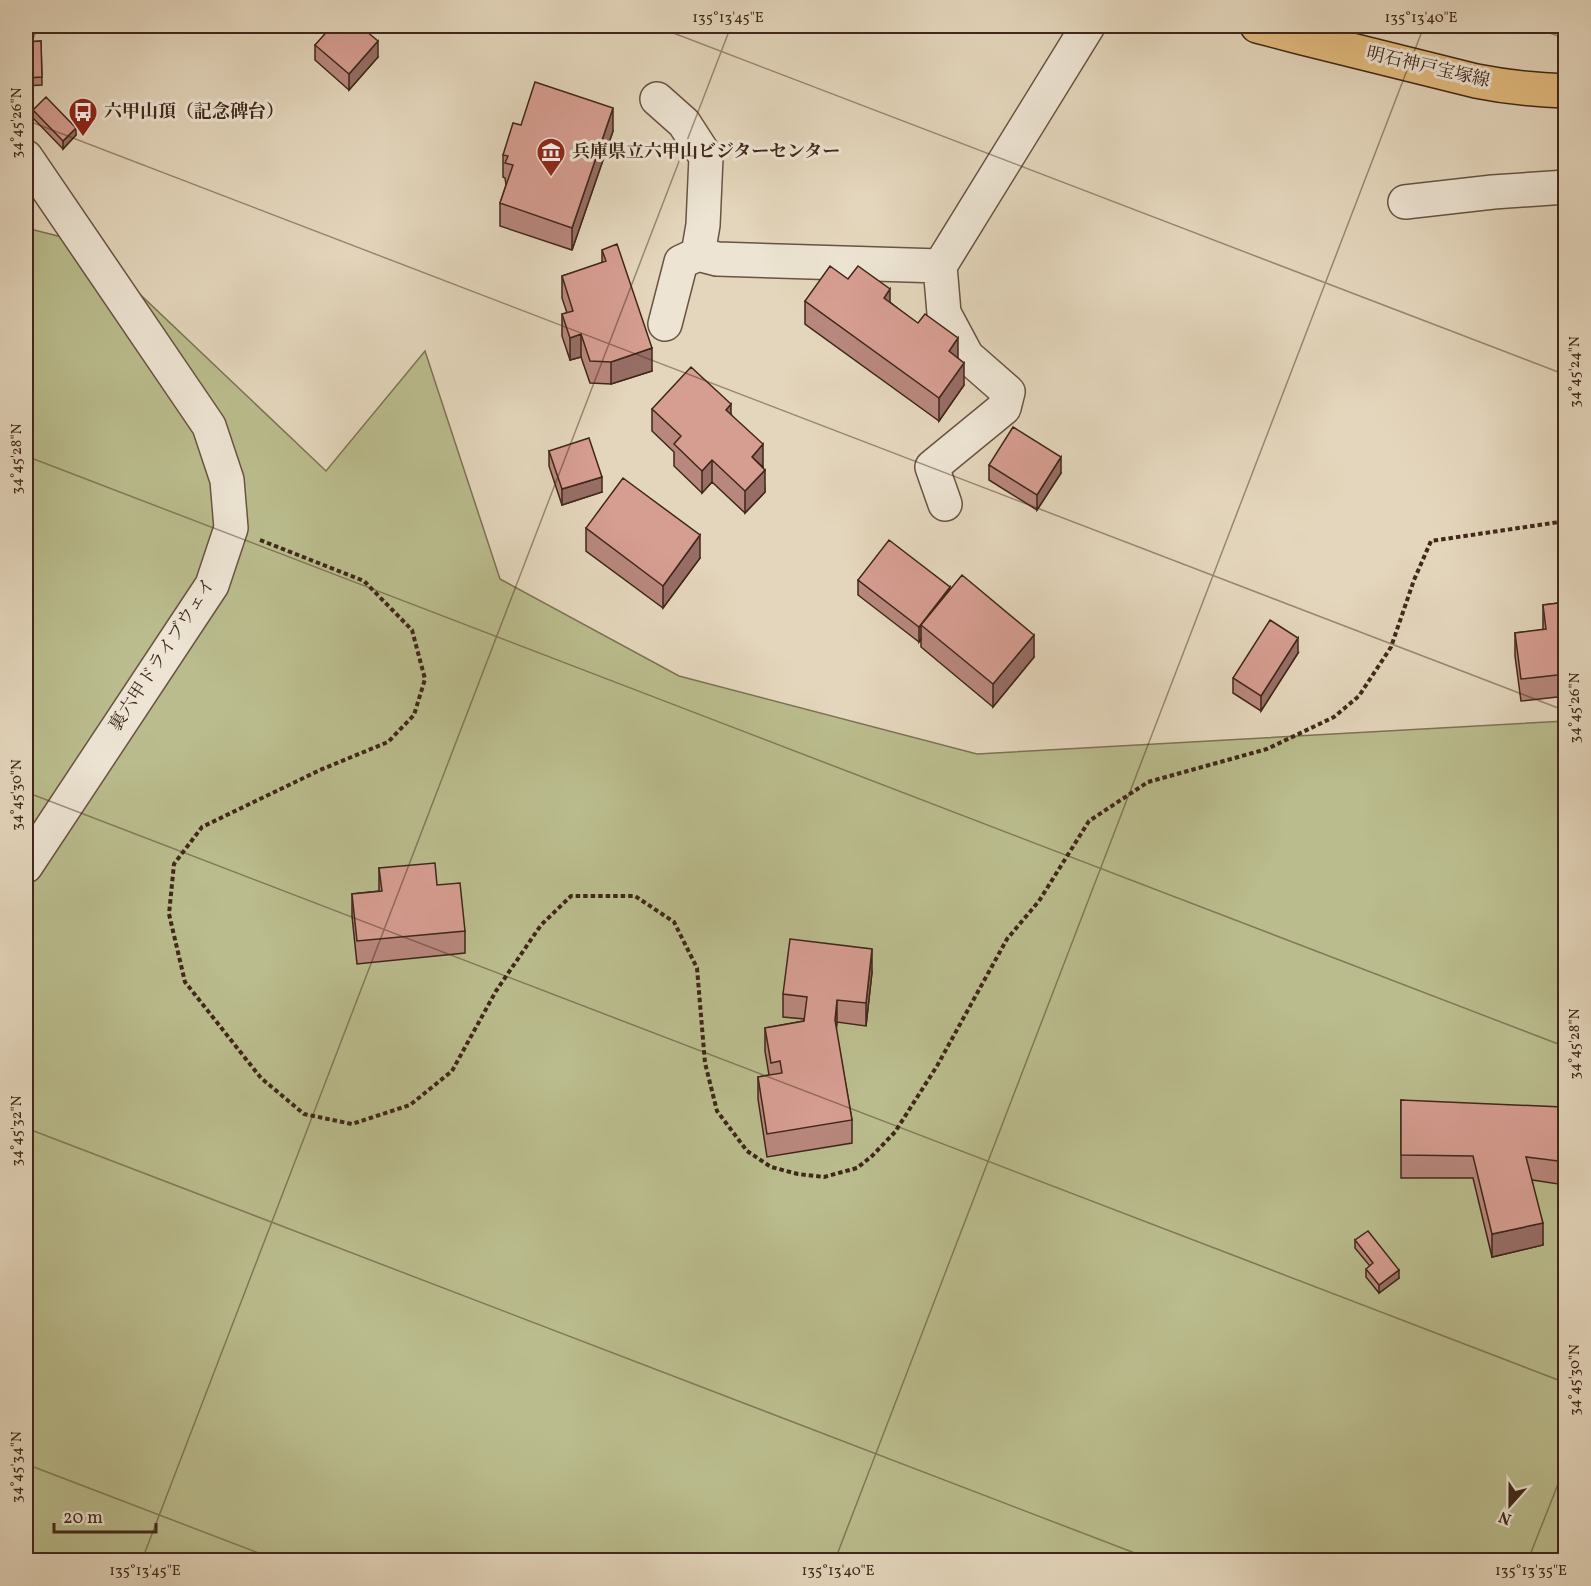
<svg xmlns="http://www.w3.org/2000/svg" width="1591" height="1586" font-family="Vollkorn,'Noto Serif JP',serif">
  <style>
    .green { fill: #babc8d; stroke: #7d7254; stroke-width: 1.5 }
    .lines { fill: none; stroke-linecap: round; stroke-linejoin: round }
    .minor-casing { stroke: #695342; stroke-width: 36 }
    .major-casing { stroke: #40271a; stroke-width: 36 }
    .path { stroke: #40271a; stroke-width: 4; stroke-dasharray: 4.5 3; stroke-linecap: butt }
    .minor { stroke: #ede4d3; stroke-width: 33 }
    .major { stroke: #e2bb7e; stroke-width: 33 }
    .wall { fill: #b8877d; stroke: #40271a; stroke-width: 1.5 }
    .shaded-wall { fill: #966e66; stroke: #40271a; stroke-width: 1.5 }
    .building { fill: #d69d91; stroke: #40271a; stroke-width: 1.5 }
    .ticks { fill: none; stroke: #40271a; stroke-width: 1.5; stroke-opacity: 0.45 }
    .labels { text-anchor: middle; dominant-baseline: central; stroke-width: 6; stroke-linejoin: round; paint-order: stroke }
    .street-label { font-size: 18px; fill: #40271a; stroke: #ede4d3 }
    .poi-label { font-size: 18px; font-weight: bold; fill: #40271a; stroke: #ede4d3; text-anchor: start }
    .neatline { fill: none; stroke: #40271a; stroke-width: 2 }
    .ticks-label { font-size: 15px; text-anchor: middle; fill: #40271a }
  </style>
  <rect width="100%" height="100%" fill="#e4d6bc"/>
  <filter id="stains"><feTurbulence type="fractalNoise" baseFrequency=".00333" numOctaves="4"/><feColorMatrix values="0 0 0 0 .2 0 0 0 0 .09 0 0 0 0 .02 0 0 0 .5 -.17"/></filter>
  <radialGradient id="worn" r=".72"><stop offset=".6" stop-color="#630" stop-opacity="0"/><stop offset="1" stop-color="#630" stop-opacity=".3"/></radialGradient>
  <!-- green -->
  <path class="green" d="M26 228 86 243 326 471 425 351 500 579 679 676 977 754 1565 721V1560H26Z"/>
  <g class="lines">
    <!-- minor casing -->
    <g class="minor-casing">
      <path id="minor" d="M657 99 684 123 706 157 703 225 698 254
        M26 157 209 426 227 480 231 528 212 585 26 866
        M1405 202 1493 192 1566 187
        M665 324 681 262 698 254 717 259 940 266
        M945 504 932 467 1004 408 1008 392 967 356 944 313 940 266 1088 26"/>
    </g>
    <!-- major casing -->
    <g class="major-casing">
      <path id="major" d="M1257 26 1299 37 1476 81C1506 87 1535 90 1566 91"/>
    </g>
    <!-- path -->
    <path class="path" d="M260 540 364 581 412 630 425 679 414 715 388 742 320 770 202 827 174 864 169 914 185 982 261 1078 304 1114 352 1124 410 1105 452 1071 496 991 541 925 571 896H635L674 922 697 968 705 1063 717 1111 747 1151 771 1167 798 1174 824 1177 857 1168 872 1156 895 1132 937 1066 1007 939 1039 901 1089 821 1148 782 1267 749 1334 717 1359 696 1391 647 1414 580 1431 541 1566 521"/>
    <!-- minor -->
    <use href="#minor" class="minor"/>
    <!-- major -->
    <use href="#major" class="major"/>
  </g>
  <!-- wall -->
  <path class="wall" d="M960 26H976L974 30Z
    M41 41 42 85 26 86V42Z
    M315 45 378 57 349 90 315 60Z
    M33 110 76 135 63 149 33 118Z
    M521 125 613 131 572 250 500 226V203L506 185 505 178 503 177V155Z
    M602 250 652 371 611 384 590 383 581 357 570 360 562 336V314L567 313 562 298V276L602 263Z
    M848 279 890 302 958 358 964 385 939 421 805 324V301Z
    M652 409 731 414 763 467 765 492 745 513 712 482 702 493 674 466V452L652 431Z
    M549 451 602 492 562 505 549 466Z
    M989 465 1061 473 1037 510 989 480Z
    M586 528 700 558 663 608 586 551Z
    M858 580 950 591 1034 657 993 707 921 647V639L919 642 858 595Z
    M1566 602V696L1521 701 1515 656V633L1543 630V605Z
    M1298 653 1261 711 1233 693V678Z
    M379 868 437 885 465 931V953L357 964 352 916V894L379 891Z
    M872 972 866 1026 837 1022 836 1030 852 1120V1143L767 1157 758 1099V1077L769 1075 765 1051V1028L804 1021V1019L783 1017V994Z
    M1401 1100 1562 1129 1558 1184 1532 1180 1543 1245 1492 1257 1473 1178H1401Z
    M1355 1240 1399 1278 1379 1293 1366 1277V1269L1370 1266 1355 1248Z"/>
  <!-- shaded-wall -->
  <path class="shaded-wall" d="M378 41V57L349 90V74Z
    M613 108V131L572 250V228Z
    M76 128V135L63 149V141Z
    M890 289V312L884 298Z
    M581 334V357L570 360V338Z
    M958 338V361L949 351Z
    M652 348V371L611 384V362Z
    M964 363V385L939 421V398Z
    M731 404V427L726 410Z
    M763 444V467L752 457Z
    M1061 457V473L1037 510V495Z
    M712 460V482L702 493V471Z
    M765 470V492L745 513V491Z
    M602 477V492L562 505V489Z
    M700 535V558L663 608V586Z
    M950 587V603L921 625V639L919 642V627Z
    M1034 635V657L993 707V684Z
    M1298 638V653L1261 711V696Z
    M872 949V972L866 1026V1003Z
    M837 1000V1022L835 1043V1020Z
    M1562 1107V1129L1558 1184V1161Z
    M1543 1223V1245L1492 1257V1234Z
    M1399 1270V1278L1379 1293V1285Z"/>
  <!-- building -->
  <path class="building" d="M332 26H360L378 41 349 74 315 45Z
    M41 41 42 77 26 78V42Z
    M535 82 613 108 572 228 500 203 513 165 505 163 508 156 503 155 513 123 521 125Z
    M46 97 76 128 63 141 33 110Z
    M617 244 652 348 611 362 590 361 581 334 570 338 562 314 573 311 562 276 606 261 602 250Z
    M830 266 848 279 858 266 890 289 884 298 918 323 925 314 958 338 949 351 964 363 939 398 805 301Z
    M691 367 731 404 726 410 763 444 752 457 765 470 745 491 712 460 702 471 674 444 681 436 652 409Z
    M1013 427 1061 457 1037 495 989 465Z
    M589 438 602 477 562 489 549 451Z
    M623 478 700 535 663 586 586 528Z
    M889 540 950 587 919 627 858 580Z
    M962 575 1034 635 993 684 921 625Z
    M1566 602V674L1521 679 1515 633 1546 629 1543 605Z
    M1270 620 1298 638 1261 696 1233 678Z
    M435 863 437 885 460 883 465 931 357 941 352 894 382 891 379 868Z
    M790 939 872 949 866 1003 837 1000 835 1020 852 1120 767 1134 758 1077 782 1073 780 1061 771 1063 765 1028 804 1021 807 997 783 994Z
    M1401 1100 1562 1107 1558 1161 1526 1157 1543 1223 1492 1234 1473 1156 1401 1155Z
    M1368 1231 1399 1270 1379 1285 1366 1269 1373 1263 1355 1240Z"/>
  <!-- ticks -->
  <path class="ticks" d="M655 26 1566 375M1531 26 1566 39M26 58 38 26M26 120 1566 711M26 456 1566 1047M26 792 1566 1383M26 1128 1153 1560M26 1464 277 1560M142 1560 731 26M835 1560 1424 26M1528 1560 1566 1464"/>
  <!-- icons -->
  <defs>
    <g id="bus-pin" transform="scale(1.5)"><path d="M0 17L-7.5 6A9.5 9.5 0 1 1 7.5 6Z" fill="#8f2418" stroke="#ede4d3"/><path d="M-5-6H5V4H4V6H2V4H-2V6H-4V4H-5ZM-3.5-4V0h7V-4ZM-3.5 1.2v1.5H-2V1.2ZM2 1.2v1.5H3.5V1.2Z" fill="#fff"/></g>
    <g id="museum-pin" transform="scale(1.5)"><path d="M0 17L-7.5 6A9.5 9.5 0 1 1 7.5 6Z" fill="#8f2418" stroke="#ede4d3"/><path d="M0-6L6-3V-2H-6V-3ZM-5-1h2V3h-2ZM-1-1h2V3h-2ZM3-1h2V3H3ZM-6 4H6V6H-6Z" fill="#fff"/></g>
  </defs>
  <g fill-rule="evenodd">
    <use href="#bus-pin" x="83" y="112"/>
    <use href="#museum-pin" x="551" y="152"/>
  </g>
  <g class="labels">
    <!-- street labels -->
    <g class="street-label">
      <text transform="translate(1428 68) rotate(13)">明石神戸宝塚線</text>
      <text transform="translate(163 655) rotate(-57)">裏六甲ドライブウェイ</text>
    </g>
    <!-- poi labels -->
    <g class="poi-label">
      <text x="104" y="112">六甲山頂（記念碑台）</text>
      <text x="572" y="152">兵庫県立六甲山ビジターセンター</text>
    </g>
  </g>
  <!-- margin -->
  <rect width="1591" height="1586" fill="none" stroke="#e4d6bc" stroke-width="66"/>
  <!-- north arrow -->
  <g transform="translate(1510 1505) rotate(201)" stroke="#ede4d3" stroke-width="4.5" paint-order="stroke">
  <path d="M0-4.5L10 22L0 15L-10 22Z" fill="#40271a"/>
  <text y="-9" font-size="16" font-weight="bold" text-anchor="middle" fill="#40271a">N</text>
  </g>
  <!-- scale -->
  <path d="M54 1523v9h102v-9" fill="none" stroke="#40271a" stroke-width="3"/>
  <text x="63" y="1523" font-size="18" fill="#40271a" stroke="#ede4d3" stroke-width="4.5" paint-order="stroke">20 m</text>
  <rect x="33" y="33" width="1525" height="1520" class="neatline"/>
  <g class="ticks-label">
    <text x="728" y="22">135°13'45"E</text>
    <text x="1421" y="22">135°13'40"E</text>
    <text transform="translate(16 123) rotate(-90)" y="5">34°45'26"N</text>
    <text transform="translate(1574 372) rotate(-90)" y="5">34°45'24"N</text>
    <text transform="translate(16 459) rotate(-90)" y="5">34°45'28"N</text>
    <text transform="translate(1574 708) rotate(-90)" y="5">34°45'26"N</text>
    <text transform="translate(16 795) rotate(-90)" y="5">34°45'30"N</text>
    <text transform="translate(1574 1044) rotate(-90)" y="5">34°45'28"N</text>
    <text transform="translate(16 1131) rotate(-90)" y="5">34°45'32"N</text>
    <text transform="translate(1574 1380) rotate(-90)" y="5">34°45'30"N</text>
    <text transform="translate(16 1467) rotate(-90)" y="5">34°45'34"N</text>
    <text x="145" y="1575">135°13'45"E</text>
    <text x="838" y="1575">135°13'40"E</text>
    <text x="1531" y="1575">135°13'35"E</text>
  </g>
  <rect width="100%" height="100%" filter="url(#stains)"/>
  <rect width="100%" height="100%" fill="url(#worn)"/>
</svg>
